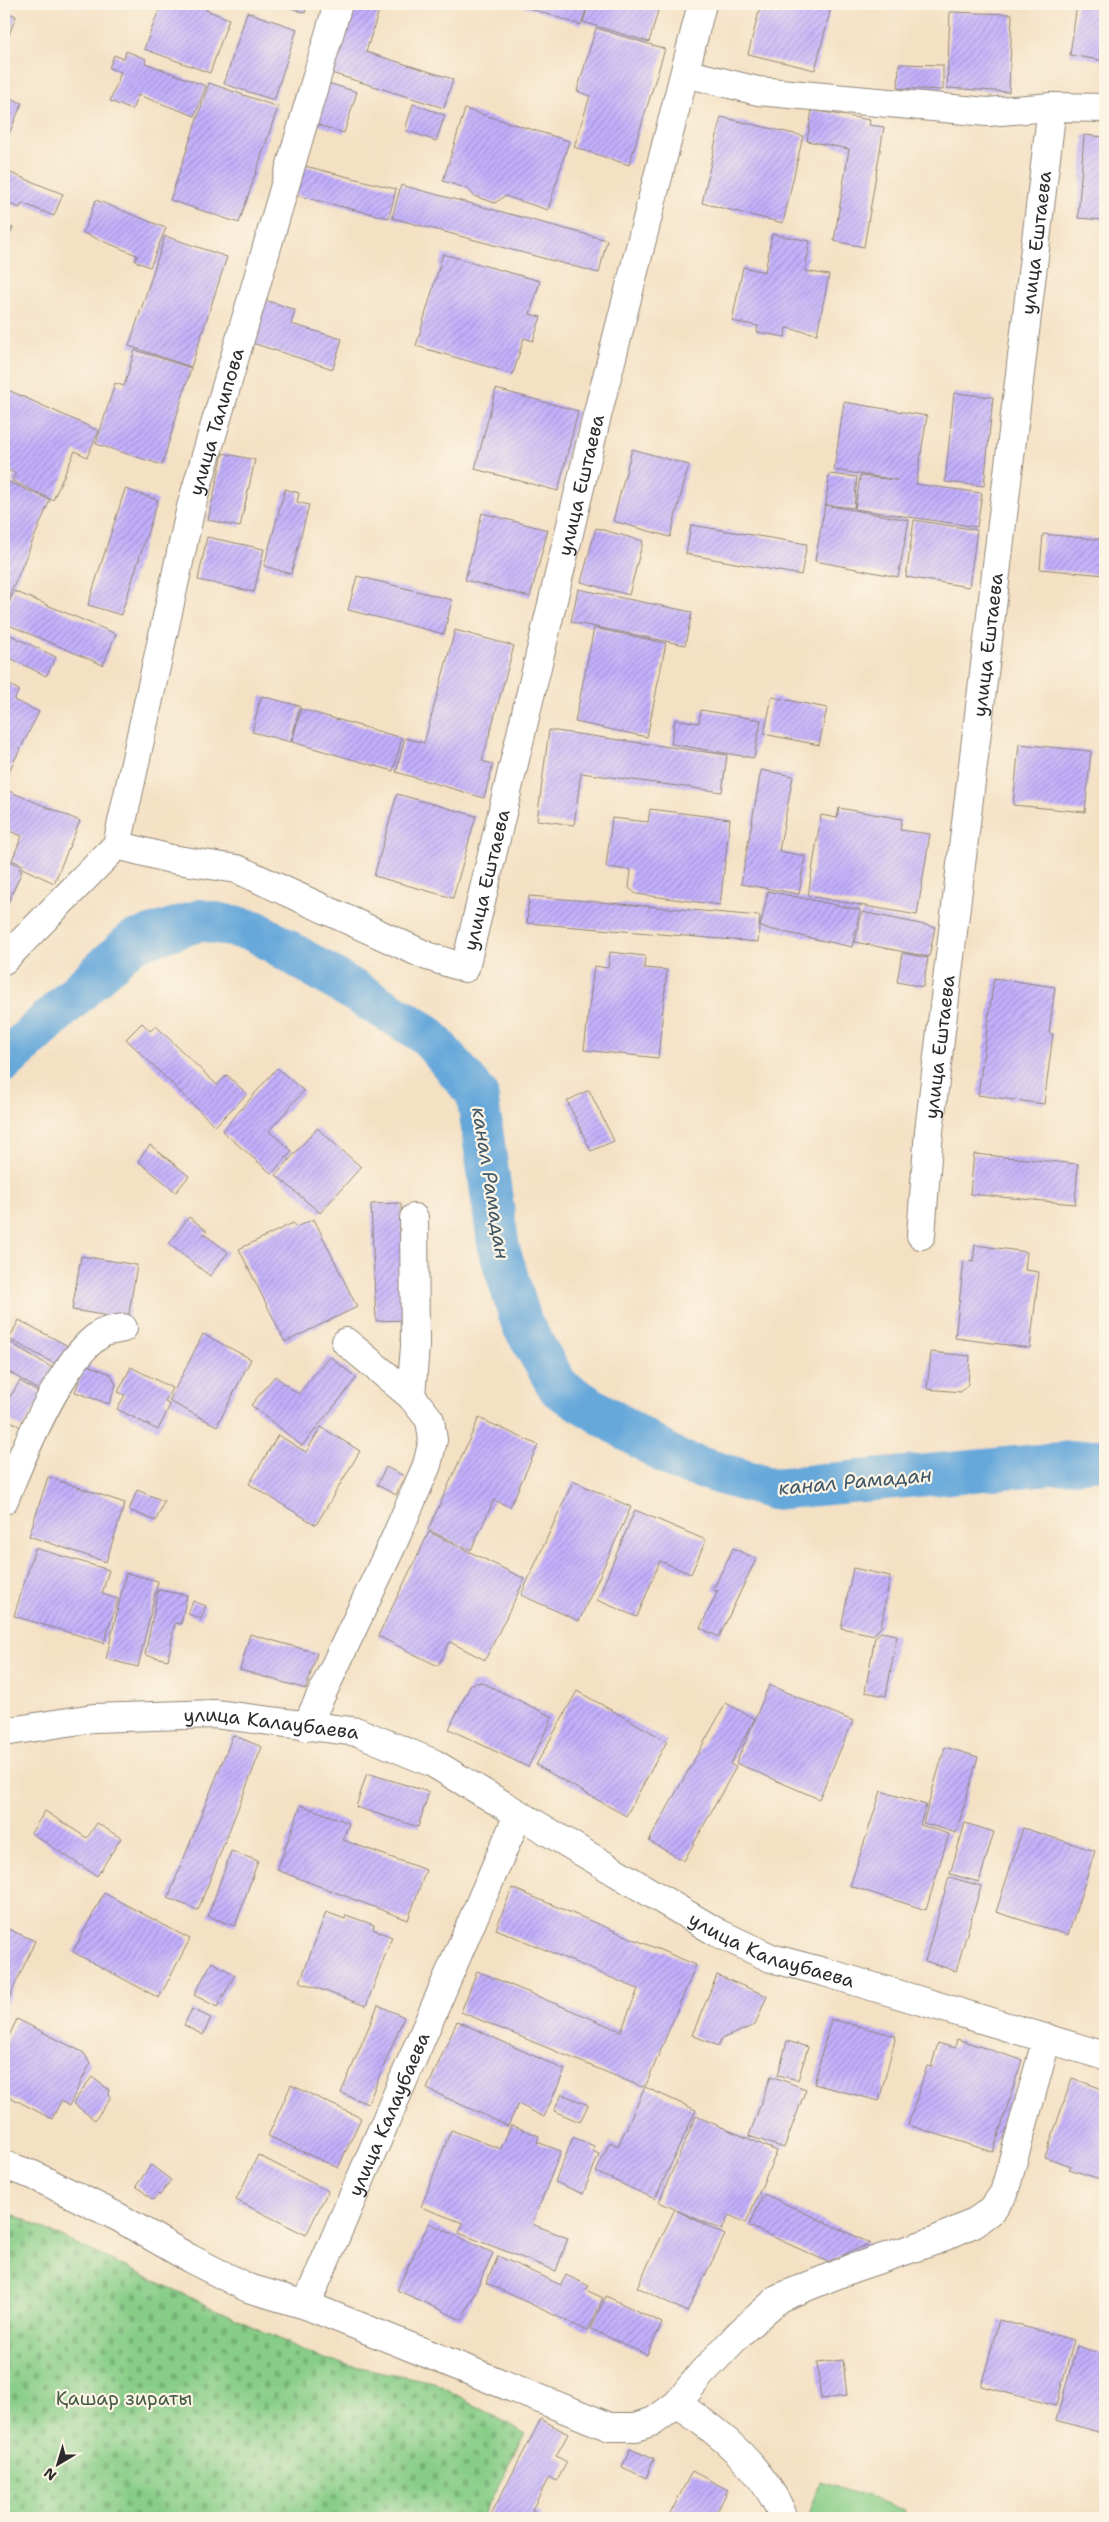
<svg xmlns="http://www.w3.org/2000/svg" width="1109" height="2522" font-family="'Shantell Sans',sans-serif">
  <style>
    .green { fill: #87cd87; stroke: #597c59 }
    .cemetery { fill: url(#cemetery-stones); stroke: #597c59 }
    .lines { fill: none; stroke-linecap: round; stroke-linejoin: round }
    .canal { stroke: #66a8da; stroke-width: 42 }
    .building { fill: url(#building-hatch) }
    .street-casing { stroke: #908678; stroke-width: 30 }
    .street { stroke: #fff; stroke-width: 28 }
    .labels { text-anchor: middle; dominant-baseline: central; stroke-width: 4.5; stroke-linejoin: round; paint-order: stroke }
    .street-label { font-size: 19px; fill: #2b2b2b; stroke: #fcf5e5 }
    .park-label { font-size: 19px; fill: #475c47; stroke: #fcf5e5 }
    .water-label { font-size: 20px; font-style: italic; fill: #405768; stroke: #fcf5e5 }
  </style>
  <defs>
    <pattern id="cemetery-stones" width="16" height="16" patternUnits="userSpaceOnUse" patternTransform="scale(1.25)"><rect width="16" height="16" fill="#87cd87"/><path d="M2 7V4a2 2 0 0 1 4 0v3zM10 15v-3a2 2 0 0 1 4 0v3z" fill="#75b075"/></pattern>
    <pattern id="building-hatch" width="6" height="6" patternUnits="userSpaceOnUse" patternTransform="scale(1.25)"><rect width="6" height="6" fill="#c3b0fd"/><path d="M-1 1l2-2M0 6l6-6M5 7l2-2" fill="none" stroke="#9f8fcd"/></pattern>
  </defs>
  <rect width="100%" height="100%" fill="#fcf5e5"/>
  <filter id="ink" filterUnits="userSpaceOnUse"><feTurbulence type="fractalNoise" baseFrequency=".02" numOctaves="2"/><feDisplacementMap in="SourceGraphic" scale="10" xChannelSelector="R" yChannelSelector="G"/><feConvolveMatrix kernelMatrix="1 2 1 2 8 2 1 2 1" color-interpolation-filters="sRGB"/></filter>
  <filter id="wash" filterUnits="userSpaceOnUse"><feTurbulence type="fractalNoise" baseFrequency=".0096" numOctaves="4" result="noise"/><feDisplacementMap in="SourceGraphic" scale="20" xChannelSelector="R" yChannelSelector="G"/><feGaussianBlur stdDeviation="1.12" result="paint"/><feColorMatrix in="noise" values="0 0 0 0 0 0 0 0 0 0 0 0 0 0 0 0 0 1.4 0 .05"/><feComposite in="paint" operator="in"/></filter>
  <g filter="url(#wash)">
    <rect width="100%" height="100%" fill="#f4e1c4"/>
    <!-- green -->
    <path class="green" d="M820 2482 905 2509 903 2518H808Z"/>
    <!-- cemetery -->
    <path class="cemetery" d="M4 2210 324 2360 434 2382 526 2434 481 2518H4Z"/>
    <g class="lines">
      <!-- canal -->
      <path class="canal" d="M4 1062 132 942 201 920 255 931 426 1034 477 1094 499 1249 522 1324 559 1388 678 1461 773 1489 1105 1459"/>
    </g>
    <g id="blocks">
      <!-- building -->
      <path class="building" d="M161 4H208L206 10 229 19 210 73 144 49Z
        M280 4H308L305 13Z
        M353 4H381L366 52 453 79 444 108 331 73Z
        M516 4H588L581 25Z
        M589 4H660L649 42 583 22Z
        M761 4H832L815 70 748 54Z
        M1077 4H1105V61L1070 55Z
        M4 11 16 16 6 43 4 42Z
        M247 12 297 29 274 100 224 84Z
        M950 12 1012 14 1009 92 947 88Z
        M596 28 665 49 629 165 574 147 590 96 577 91Z
        M126 51 146 59 145 63 206 86 195 116 138 95 132 110 110 101 121 72 109 68 114 55 124 59Z
        M899 64 943 65V90L898 88Z
        M209 83 278 107 239 223 170 200Z
        M328 83 357 92 344 133 315 124Z
        M4 95 22 103 4 146Z
        M413 104 445 115 436 141 405 130Z
        M465 109 569 141 548 210 505 196 495 203 474 196 468 189 443 181Z
        M812 110 870 120 869 125 884 127 864 247 834 241 849 149 807 141Z
        M721 117 803 136 783 223 702 203Z
        M1084 135 1105 137V220L1078 218Z
        M301 165 396 189 389 218 294 195Z
        M8 172 63 194 54 216 22 203 20 208 4 202V182Z
        M401 185 607 240 599 273 392 218Z
        M96 200 166 228 150 267 135 261 137 255 83 233Z
        M4 224 13 228 4 248Z
        M772 234 810 241 805 271 829 275 817 334 786 328 785 337 757 332 758 326 732 321 743 267 765 272Z
        M165 236 227 257 191 367 129 346Z
        M443 254 540 281 530 314 541 317 533 341 524 338 513 374 416 346Z
        M262 299 295 310 291 324 342 339 333 369 249 342Z
        M135 350 191 368 162 465 96 444 115 383 124 386Z
        M6 389 99 431 87 457 75 451 53 500 12 481 16 474 4 468V395Z
        M496 389 578 411 558 491 475 469Z
        M954 393 993 397 984 486 945 482Z
        M844 402 927 416 916 484 982 493 977 527 855 509 860 476 897 480 834 470Z
        M632 449 689 465 670 537 613 521Z
        M223 453 255 460 240 527 208 520Z
        M829 474 857 477 854 508 826 505Z
        M4 480 50 500 4 609Z
        M125 489 158 500 121 615 88 605Z
        M285 489 299 493 297 502 309 505 291 574 264 566Z
        M825 505 909 520 898 577 815 561Z
        M482 513 548 530 530 597 465 580Z
        M914 520 977 530 969 587 906 577Z
        M691 525 807 544 801 575 686 554Z
        M596 528 643 541 629 595 581 582Z
        M1043 534 1105 540V575L1040 569Z
        M207 537 264 549 254 592 198 580Z
        M357 576 452 600 444 634 348 610Z
        M578 589 692 612 685 645 571 622Z
        M14 591 116 634 103 665 4 623V614Z
        M594 628 666 643 647 737 575 722Z
        M455 630 514 646 482 761 493 764 484 798 396 772 405 738 424 743Z
        M4 632 56 657 46 676 4 655Z
        M4 682 19 690 14 700 39 712 4 781Z
        M261 696 300 706 291 742 252 732Z
        M772 697 827 708 819 745 764 734Z
        M301 709 402 738 393 771 292 742Z
        M701 710 761 720 754 758 671 744 675 719 699 723Z
        M549 730 727 755 722 792 581 773 574 825 537 820Z
        M1019 744 1091 751 1085 812 1013 805Z
        M761 770 793 776 779 851 805 856 799 894 741 884Z
        M4 789 80 821 54 883 22 868 23 865 12 860 22 836 4 829Z
        M397 794 476 816 453 898 374 876Z
        M839 808 902 819 900 830 930 834 917 915 808 896 821 815 837 818Z
        M650 809 730 819 720 905 636 894 629 888 631 870 606 867 612 818 648 822Z
        M4 858 20 866 19 869 22 871 4 912Z
        M768 891 860 910 852 947 760 927Z
        M529 896 760 916 758 942 527 923Z
        M862 912 935 927 929 957 855 942Z
        M610 952 645 956 644 968 667 970 658 1058 584 1050 594 966 608 968Z
        M902 953 928 958 923 987 897 982Z
        M994 978 1055 987 1049 1033 1053 1034 1044 1104 978 1095Z
        M142 1023 150 1031 156 1026 217 1085 227 1075 247 1094 215 1126 126 1039Z
        M277 1068 304 1091 269 1131 292 1151 272 1174 222 1131Z
        M589 1090 614 1141 591 1151 567 1101Z
        M317 1128 361 1167 320 1213 276 1175Z
        M150 1145 189 1176 176 1192 138 1161Z
        M974 1154 1078 1164 1075 1204 970 1194Z
        M401 1203 406 1320 376 1321 371 1204Z
        M189 1217 207 1231 204 1234 228 1252 210 1276 169 1244Z
        M314 1219 357 1307 285 1342 239 1249 293 1223 296 1227Z
        M975 1245 1027 1252 1025 1270 1039 1272 1030 1348 955 1338 964 1261 973 1262Z
        M81 1256 137 1265 128 1319 72 1310Z
        M19 1320 70 1347 59 1366 9 1339Z
        M203 1334 251 1359 217 1426 169 1401Z
        M5 1339 56 1370 42 1392 4 1369Z
        M931 1352 970 1356 968 1384 961 1392 927 1389Z
        M329 1356 357 1378 302 1446 251 1405 275 1376 298 1394Z
        M85 1364 111 1374 116 1385 109 1404 75 1392Z
        M131 1367 172 1388 165 1402 170 1405 158 1430 117 1409 125 1395 118 1392Z
        M20 1381 43 1395 22 1428 4 1417V1393L10 1397Z
        M479 1418 538 1445 510 1507 494 1500 471 1550 428 1530Z
        M321 1427 360 1451 316 1525 249 1484 278 1435 306 1452Z
        M386 1467 404 1476 396 1495 377 1485Z
        M48 1477 125 1503 106 1562 29 1536Z
        M573 1481 631 1507 579 1621 521 1595Z
        M137 1490 164 1501 156 1521 129 1510Z
        M635 1510 706 1540 691 1574 660 1561 637 1617 597 1600Z
        M429 1532 525 1579 485 1660 450 1642 438 1666 378 1636Z
        M35 1548 109 1570 102 1594 118 1599 104 1643 14 1616Z
        M733 1548 756 1559 719 1637 700 1628 718 1591 713 1590Z
        M853 1568 890 1576 881 1627 874 1635 841 1628Z
        M126 1573 158 1581 138 1667 106 1659Z
        M158 1590 187 1595 181 1624 175 1623 168 1660 145 1655Z
        M193 1601 206 1606 201 1619 188 1614Z
        M881 1632 897 1635 886 1696 865 1692 875 1637Z
        M250 1634 317 1653 306 1689 240 1670Z
        M481 1682 553 1717 528 1767 449 1729 471 1684Z
        M769 1685 853 1721 819 1799 736 1763 755 1719 730 1764 736 1767 684 1861 649 1841 726 1703 755 1719Z
        M577 1691 667 1741 626 1816 536 1765Z
        M233 1735 262 1747 198 1910 168 1898Z
        M945 1747 978 1757 956 1833 923 1823Z
        M367 1773 429 1792 418 1827 356 1807Z
        M881 1791 926 1805 920 1825 949 1834 926 1910 850 1886Z
        M301 1805 349 1823 343 1840 426 1870 408 1920 277 1870Z
        M45 1811 87 1838 97 1823 121 1838 97 1876 31 1833Z
        M965 1823 994 1832 979 1882 950 1874Z
        M1023 1828 1095 1851 1068 1935 996 1912Z
        M231 1851 258 1861 235 1926 208 1916Z
        M949 1877 981 1886 956 1971 925 1961Z
        M512 1888 696 1965 646 2085 642 2087 461 2012 477 1971 621 2031 638 1989 496 1929Z
        M104 1893 190 1939 159 1998 73 1952Z
        M326 1912 345 1919 346 1915 374 1925 373 1929 392 1937 366 2006 300 1982Z
        M4 1927 35 1941 6 2005 4 2004Z
        M212 1962 235 1975 217 2007 194 1995Z
        M717 1975 767 1996 755 2025 721 2039 718 2046 692 2035Z
        M378 2005 404 2017 368 2104 341 2093Z
        M192 2009 211 2018 203 2035 184 2025Z
        M17 2019 84 2053 90 2064 69 2106 61 2101 52 2119 4 2094V2046Z
        M831 2019 896 2036 879 2101 814 2084Z
        M457 2021 565 2070 544 2117 518 2104 508 2126 427 2089Z
        M957 2039 1022 2060 993 2152 908 2125 927 2066 931 2067 938 2043 955 2048Z
        M787 2041 808 2047 798 2080 778 2075Z
        M771 2076 806 2089 784 2148 749 2136Z
        M92 2077 109 2090 110 2099 95 2120 73 2103Z
        M1072 2078 1105 2090V2177L1101 2175 1100 2179 1069 2169 1071 2166 1045 2157Z
        M291 2085 361 2118 338 2168 268 2136Z
        M645 2087 696 2110 655 2199 596 2172 610 2142 618 2146Z
        M562 2094 588 2105 580 2122 554 2111Z
        M696 2116 777 2151 746 2223 729 2215 722 2230 676 2210 725 2235 687 2312 637 2287 675 2209 659 2202Z
        M511 2125 539 2136 537 2142 561 2151 532 2224 568 2238 556 2271 459 2233 463 2223 421 2207 451 2130 501 2149Z
        M573 2137 594 2146 593 2151 599 2154 583 2194 555 2182Z
        M258 2155 328 2191 306 2235 236 2200Z
        M151 2165 171 2180 160 2195 158 2194 153 2200 136 2186Z
        M764 2194 870 2243 828 2262 749 2226Z
        M429 2223 493 2253 462 2320 397 2290Z
        M498 2256 561 2285 566 2275 589 2286 586 2290 603 2298 588 2331 486 2283Z
        M606 2296 662 2323 647 2355 591 2329Z
        M999 2320 1074 2340 1056 2406 981 2386Z
        M1077 2346 1105 2355V2434L1056 2420Z
        M843 2360 847 2396 821 2399 817 2363Z
        M541 2419 568 2434 556 2456 567 2462 557 2481 549 2477 532 2510 542 2515 540 2518H489Z
        M630 2449 654 2459 646 2478 622 2467Z
        M692 2471 728 2490 714 2518H668Z"/>
    </g>
  </g>
  <g filter="url(#ink)">
    <use href="#blocks" fill-opacity="0" stroke="#908678" stroke-width="1"/>
    <g class="lines">
      <!-- street casing -->
      <g class="street-casing">
        <g id="street">
          <path d="M685 73 758 91 987 112 1052 107"/>
          <path id="s1" d="M117 845 171 859 237 869 427 956 465 968 597 416 702 4"/>
          <path id="s2" d="M117 845 191 507 338 4"/>
          <path d="M4 960 117 845"/>
          <path id="s3" d="M921 1235 929 1131 1052 107 1105 108"/>
          <path d="M411 1396 415 1346 414 1218"/>
          <path d="M4 1500C21 1458 62 1357 101 1334 106 1330 116 1330 123 1328"/>
          <path d="M306 1727 394 1541 427 1465 433 1440 430 1420 411 1396 346 1342"/>
          <path id="s4" d="M4 1732 93 1718 215 1714 358 1732 433 1763 718 1933 771 1958 824 1972 1105 2056"/>
          <path d="M4 2165 33 2175 118 2217 189 2258 248 2288 306 2305 610 2427H636L654 2421 677 2404 701 2374 741 2332 779 2298 853 2268 934 2241 974 2223 993 2209 1004 2193 1047 2038"/>
          <path id="s5" d="M306 2305 518 1815"/>
          <path d="M677 2404C721 2433 764 2469 784 2518"/>
        </g>
      </g>
      <!-- street -->
      <use href="#street" class="street"/>
    </g>
  </g>
  <g class="labels">
    <!-- street labels -->
    <g class="street-label">
      <text stroke="none"><textPath href="#s3" startOffset="999">улица Ештаева</textPath></text>
      <text stroke="none"><textPath href="#s2" startOffset="435">улица Талипова</textPath></text>
      <text stroke="none"><textPath href="#s1" startOffset="868">улица Ештаева</textPath></text>
      <text stroke="none"><textPath href="#s3" startOffset="594">улица Ештаева</textPath></text>
      <text stroke="none"><textPath href="#s1" startOffset="462">улица Ештаева</textPath></text>
      <text stroke="none"><textPath href="#s3" startOffset="189">улица Ештаева</textPath></text>
      <text stroke="none"><textPath href="#s4" startOffset="269">улица Калаубаева</textPath></text>
      <text stroke="none"><textPath href="#s4" startOffset="826">улица Калаубаева</textPath></text>
      <text stroke="none"><textPath href="#s5" startOffset="208">улица Калаубаева</textPath></text>
    </g>
    <!-- park labels -->
    <g class="park-label">
      <text x="124" y="2398">Қашар зираты</text>
    </g>
    <!-- water labels -->
    <g class="water-label">
      <text transform="translate(491 1183) rotate(81)">канал Рамадан</text>
      <text transform="translate(855 1481) rotate(-5)">канал Рамадан</text>
    </g>
  </g>
  <!-- margin -->
  <rect width="1109" height="2522" fill="none" stroke="#fcf5e5" stroke-width="20"/>
  <!-- north arrow -->
  <g transform="translate(58 2464) rotate(218)" stroke="#fcf5e5" stroke-width="4" paint-order="stroke">
  <path d="M0-4L9 19L0 12L-9 19Z" fill="#2b2b2b"/>
  <text y="-8" font-size="14" font-weight="bold" text-anchor="middle" fill="#2b2b2b">N</text>
  </g>
</svg>
